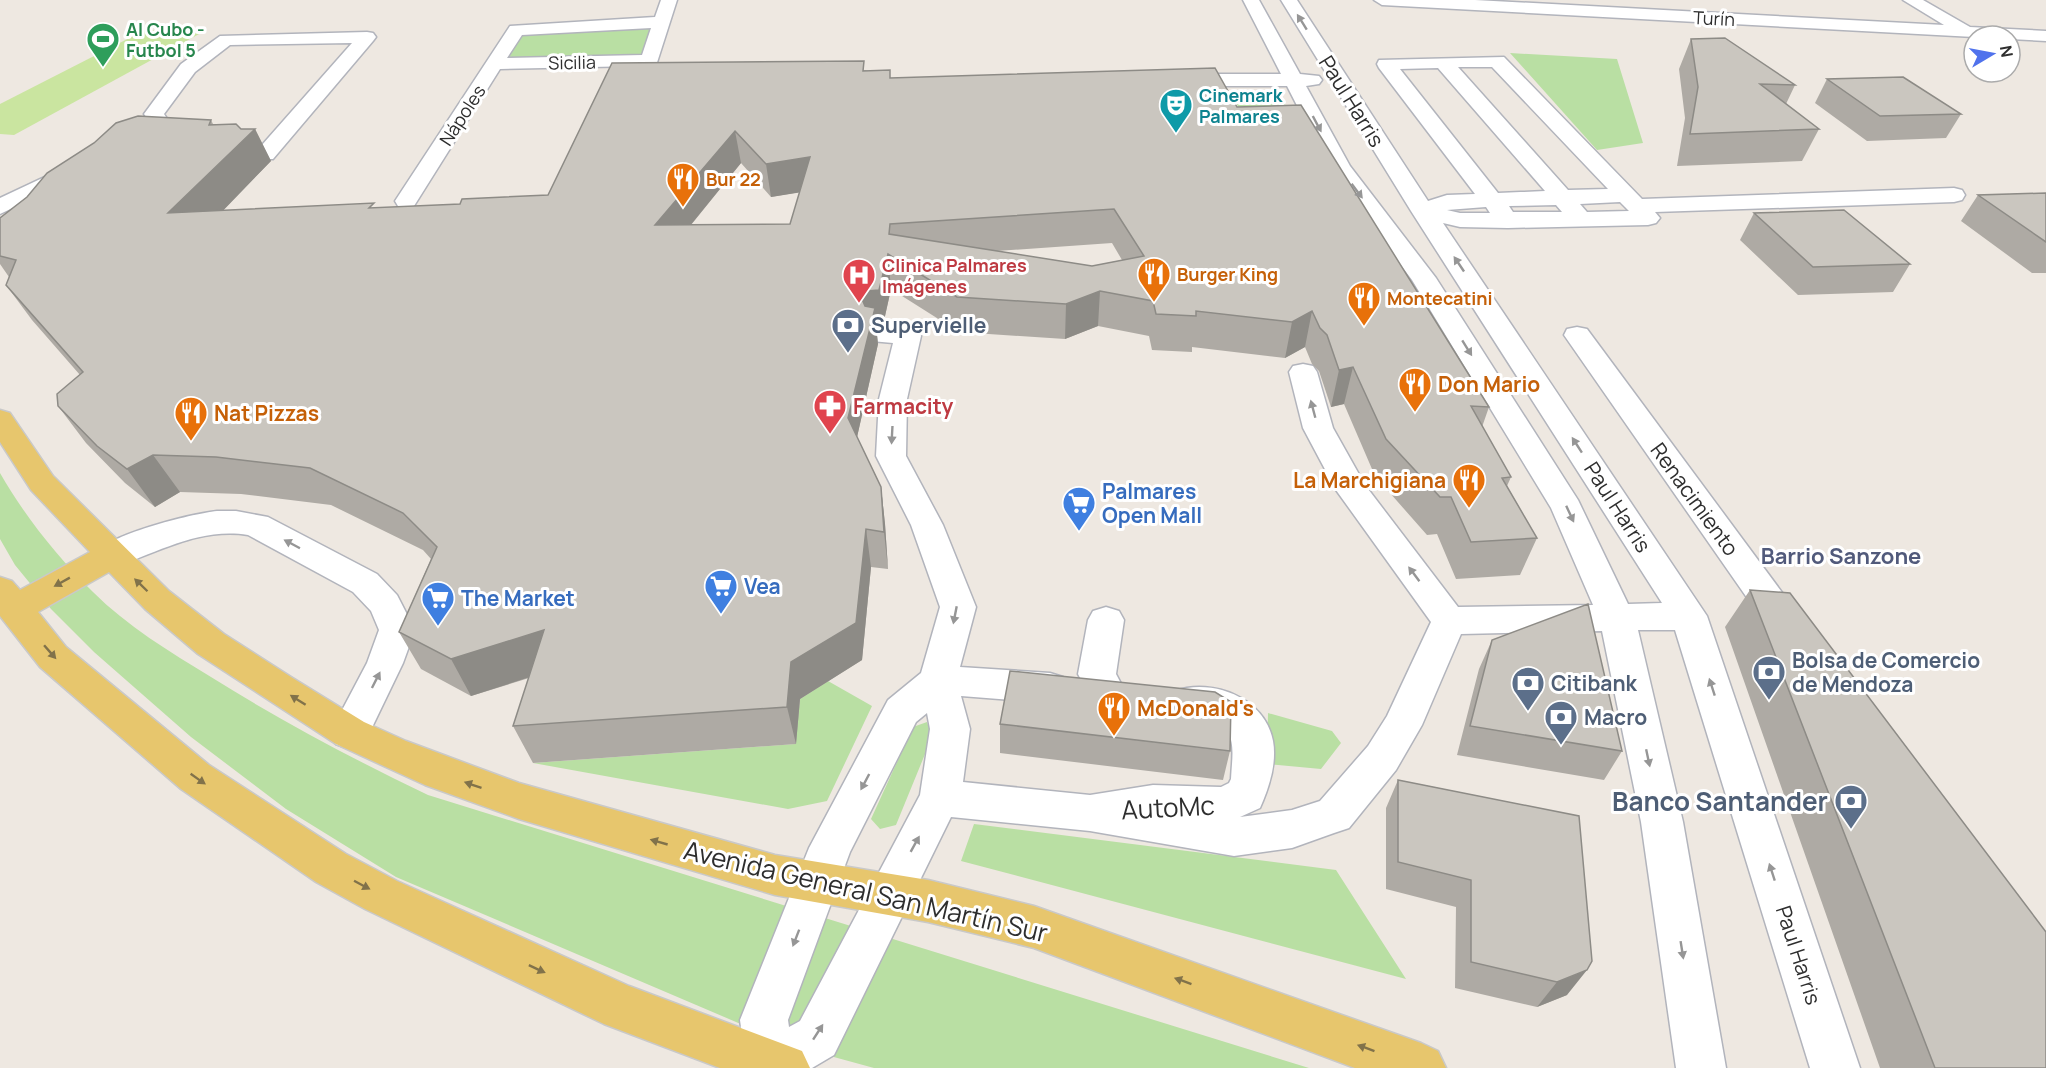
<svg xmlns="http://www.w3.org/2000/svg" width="2046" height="1068" font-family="Manrope,sans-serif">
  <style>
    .green { fill: #b9dfa3 }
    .pitch { fill: #cae5a0 }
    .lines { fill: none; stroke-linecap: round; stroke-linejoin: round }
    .minor-casing { stroke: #b2b4bc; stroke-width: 3 }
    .major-casing { stroke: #c9c9c9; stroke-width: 3 }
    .minor { fill: #fff; fill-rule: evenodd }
    .major { fill: #e7c66d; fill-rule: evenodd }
    .wall { fill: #aeaaa4; fill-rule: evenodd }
    .shaded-wall { fill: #8d8b86 }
    .building { fill: #cac6bf; stroke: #8d8b86; stroke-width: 1.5; fill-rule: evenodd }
    .oneway { fill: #969696 }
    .oneway2 { fill: #81724a }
    .labels { text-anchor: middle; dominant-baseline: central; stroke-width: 6; stroke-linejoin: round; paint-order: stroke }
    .far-street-label { font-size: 18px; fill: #2e2e2e; stroke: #fff }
    .far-leisure-label { font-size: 18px; font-weight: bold; fill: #27864d; stroke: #fff; text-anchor: start }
    .far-culture-label { font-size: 18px; font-weight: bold; fill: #0d838f; stroke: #fff; text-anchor: start }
    .far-food-label { font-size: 18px; font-weight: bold; fill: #c56008; stroke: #fff; text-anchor: start }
    .far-health-label { font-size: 18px; font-weight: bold; fill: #be3a42; stroke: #fff; text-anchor: start }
    .street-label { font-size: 21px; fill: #2e2e2e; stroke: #fff }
    .service-label { font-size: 21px; font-weight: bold; fill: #4e5e75; stroke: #fff; text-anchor: start }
    .food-label { font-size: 21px; font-weight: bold; fill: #c56008; stroke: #fff; text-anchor: start }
    .health-label { font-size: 21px; font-weight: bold; fill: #be3a42; stroke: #fff; text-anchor: start }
    .shop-label { font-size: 21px; font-weight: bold; fill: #366cbe; stroke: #fff; text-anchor: start }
    .neighbourhood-label { font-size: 22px; font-weight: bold; fill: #515a7b; stroke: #fff }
    .near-service-label { font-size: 26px; font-weight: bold; fill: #4e5e75; stroke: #fff; text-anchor: end }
    .near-street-label { font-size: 26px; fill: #2e2e2e; stroke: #fff }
  </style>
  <rect width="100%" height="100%" fill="#eee8e1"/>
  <!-- green -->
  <path class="green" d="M662 22 649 60 495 64 516 30Z
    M1510 53 1617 59 1643 143 1597 150Z
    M1279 94 1292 117 1243 118 1233 95Z
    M0 473C24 515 58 558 93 592 127 626 170 652 211 677 281 721 353 759 428 795L1309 1068H874L790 1045 396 877 286 809 191 737 94 652 51 609 15 565 0 539Z
    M828 681 872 706 827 801 788 809 533 763 795 744 800 699Z
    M1268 713 1332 731 1341 743 1321 769 1267 764Z
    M927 722 932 737 896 825 880 829 871 819 913 727Z
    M974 824 1336 870 1406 979 961 861Z"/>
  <!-- pitch -->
  <path class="pitch" d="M145 30 201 33 14 135 0 134V104Z"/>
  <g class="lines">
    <!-- minor casing -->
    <g class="minor-casing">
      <path id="minor" d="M661 0H677L653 75 674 77 677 81 674 85H635L632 81 638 66 500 69 414 206H398L395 201 510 26 655 17ZM651 28 642 55 507 58 522 35Z
        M1243 0H1259L1300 74 1319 76 1322 80 1319 84 1306 86 1350 166 1436 278 1578 500 1628 604 1662 603 1411 211 1281 0H1297L1428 201 1447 195 1475 194 1379 68 1377 64 1379 60 1504 57 1642 199 1954 188 1962 190 1965 195 1962 200 1954 202 1655 212 1660 218 1656 223 1648 225 1508 228 1460 227 1443 223 1707 616 1860 1068H1810L1675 630H1638L1683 822 1726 1068H1676L1641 822 1602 631 1461 634 1422 725 1396 770 1349 828 1334 833 1292 848 1234 856 1090 831 951 817 834 1055 812 1068H744L746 1063 740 1020 809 848 888 700 921 673 940 607 911 525 876 456 879 399 893 343 871 341 868 335 871 329 881 327 918 330 921 336 907 399 906 456 943 525 976 607 960 667 1050 673 1063 677 1069 688 1063 699 1050 703 961 696 970 729 963 782 1090 795 1153 785 1221 787 1229 783 1231 779C1232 754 1239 730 1211 719 1200 715 1186 717 1175 713L1169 702 1175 691C1213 678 1265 698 1273 741 1277 763 1269 788 1260 808L1240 817 1292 810 1320 801 1368 746 1387 716 1431 622 1336 490 1303 428 1289 372 1293 366 1303 364 1313 366 1317 372 1333 428 1365 485 1458 607 1593 605 1551 508 1412 280 1329 168 1287 86H1178L1168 80 1178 74H1281ZM1458 67H1492L1608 189 1568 190ZM1438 68 1545 191 1498 193 1400 69ZM1620 202 1629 211 1587 212 1580 204ZM1556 205 1562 212H1513L1509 206ZM1486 207 1490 213H1460L1447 210ZM927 713 930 729 920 795 800 1021 789 1027 788 1020 850 852 916 722Z
        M1374 0H1475L1944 25 1903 0H1923L1970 27 2046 31V41L2010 39V36L1974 37 1382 5Z
        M367 32 373 33 376 37 373 41 273 159H257L254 154 352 43 230 45 195 72 164 114 168 120 165 124 132 144H118L115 140 147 118 144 114 181 64 220 36Z
        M70 165 78 167 81 172 78 177 0 214V198Z
        M1577 327 1587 329 1801 618 1806 628 1801 638 1788 642 1775 638 1564 335 1567 329Z
        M217 511H236L268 517 377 574 397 595 415 630 403 663 364 744 350 749 336 744 330 733 367 663 379 630 371 611 353 592 248 535C197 527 157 554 110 568L98 564 93 556C105 535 191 514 217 511Z
        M1106 607 1119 611 1124 620 1116 674 1127 695 1121 706 1108 710 1095 706 1078 674 1088 620 1093 611Z"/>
    </g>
    <!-- major casing -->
    <g class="major-casing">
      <path id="major" d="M0 410 10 413 53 476 169 591 224 634 291 677 364 722 406 741 519 783 775 855 928 880 1034 906 1421 1043 1438 1051 1446 1068H1355L1034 948 928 922 775 895 519 819 425 785 336 744 198 654 145 609 109 572 38 612 66 647 209 765 346 854 397 881 629 986 802 1051 810 1068H720L604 1024 365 909 316 882 181 789 40 667 0 616V577L12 581 20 590 90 552 31 490 0 442Z"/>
    </g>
    <!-- minor -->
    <use href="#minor" class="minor"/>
    <!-- major -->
    <use href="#major" class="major"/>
  </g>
  <!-- wall -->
  <path class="wall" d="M1691 39 1795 85 1786 104 1819 129 1802 161 1677 166 1685 118 1679 69Z
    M865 70 890 78 1237 107 1489 407 1482 427 1511 477 1507 486 1537 538 1520 575 1456 579 1437 534 1427 535 1375 476 1344 404 1331 407 1319 371 1312 364 1305 347 1285 358 1192 347V352L1152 350 1149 336 1098 326 1065 339 959 332 891 289 883 325 876 326 878 344 857 437 881 487 885 524 888 569 871 567 862 660 800 699 796 744 533 763 513 726 529 678 471 696 421 669 399 632 431 559 423 550 331 505 241 494 180 492 155 507 125 483 86 443 58 406 80 375 32 320 6 285 9 277 0 264V218L27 197 211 120 213 124 241 129H255L271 161 223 210 376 208 460 204 548 195ZM741 163 771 197 800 192 790 224 691 225ZM1112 243 1122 260 1092 266 997 251Z
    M1827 79 1961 114 1946 138 1867 141 1815 103Z
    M2046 193V273H2032L1961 221 1978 195Z
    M1754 213 1910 264 1893 292 1798 295 1740 240Z
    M1750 590 2046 1068H1880L1725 627Z
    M1492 640 1622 751 1604 780 1457 755 1479 669Z
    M1000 724 1230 751 1223 780 1000 753Z
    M1398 780 1579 816 1567 995 1537 1007 1455 988 1456 907 1386 889V808Z"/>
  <!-- shaded-wall -->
  <path class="shaded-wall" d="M255 129 271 161 188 247 168 213Z
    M735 131 741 163 663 259 655 225Z
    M810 157 815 190 771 197 766 164Z
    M888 254 891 289 883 325 876 326 878 344 853 455 848 418 862 299Z
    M1100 291 1098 326 1065 339 1066 304Z
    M1312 311 1305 347 1285 358 1292 322Z
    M1353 367 1344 404 1331 407 1339 370Z
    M153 455 180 492 155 507 127 469Z
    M881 487 885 524 888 569 884 532Z
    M866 529 871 567 862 660 800 699 796 744 787 707 791 662Z
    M544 630 561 667 471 696 451 659Z
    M1587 970 1567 995 1537 1007 1557 982Z"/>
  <!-- building -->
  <path class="building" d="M1725 38 1795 85 1760 84 1819 129 1690 134 1698 87 1691 39Z
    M864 61 863 71 890 70V78L1215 68 1237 107 1301 105 1489 407 1471 406 1511 477 1502 478 1537 538 1471 542 1451 497H1440L1386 439 1353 367 1339 370 1327 335 1320 328 1312 311 1292 322 1196 311V316L1156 314 1153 301 1100 291 1066 304 957 297 888 254 879 290 867 291 862 299 865 306 875 308 848 418 881 487 884 532 866 529 856 623 791 662 787 707 513 726 544 630 451 659 399 632 437 547 403 513 310 468 216 457 153 455 127 469 97 446 58 406 57 394 83 372 6 285 16 260 0 256V218L27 197 47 173 94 143 116 123 138 116 211 120 209 125 236 124 241 129H255L168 213 374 203 369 208 460 204 462 199 548 195 612 63ZM735 131 766 164 810 157 790 224 655 225ZM1114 209 1144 256 1092 266 889 234 890 224Z
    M1903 77 1961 114 1880 116 1827 79Z
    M2046 193V242L1978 195Z
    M1844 210 1910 264 1813 267 1754 213Z
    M1750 590 1790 593 2046 932V1068H1935Z
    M1588 604 1622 751 1470 726 1492 640Z
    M1010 671 1215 692 1231 702 1230 751 1000 724Z
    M1398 780 1579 816 1592 961 1587 970 1557 982 1471 962V880L1398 862Z"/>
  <!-- one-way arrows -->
  <defs><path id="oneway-solid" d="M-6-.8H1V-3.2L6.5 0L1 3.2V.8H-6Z" transform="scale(1.5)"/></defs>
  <g class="oneway">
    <use href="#oneway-solid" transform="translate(1302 22) rotate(-122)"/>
    <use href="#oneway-solid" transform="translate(1317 124) rotate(62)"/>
    <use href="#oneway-solid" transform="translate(1357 191) rotate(53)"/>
    <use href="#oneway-solid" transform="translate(1459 264) rotate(-124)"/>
    <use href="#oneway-solid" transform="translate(1467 348) rotate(58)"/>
    <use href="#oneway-solid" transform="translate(1313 409) rotate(-105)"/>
    <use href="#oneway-solid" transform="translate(892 435) rotate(93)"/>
    <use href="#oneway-solid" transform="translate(1577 445) rotate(-123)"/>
    <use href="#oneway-solid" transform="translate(1570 514) rotate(65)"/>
    <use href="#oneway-solid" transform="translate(292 544) rotate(-152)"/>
    <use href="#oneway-solid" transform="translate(1414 574) rotate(-127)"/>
    <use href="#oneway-solid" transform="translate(955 615) rotate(101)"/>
    <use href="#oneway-solid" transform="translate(376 680) rotate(-63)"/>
    <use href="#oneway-solid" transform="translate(1712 687) rotate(-108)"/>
    <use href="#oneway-solid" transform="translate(1648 758) rotate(78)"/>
    <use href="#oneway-solid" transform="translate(865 782) rotate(118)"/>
    <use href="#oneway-solid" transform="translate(915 844) rotate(-61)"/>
    <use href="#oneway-solid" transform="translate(1772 872) rotate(-108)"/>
    <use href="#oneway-solid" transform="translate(796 938) rotate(111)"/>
    <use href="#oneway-solid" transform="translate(1682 950) rotate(81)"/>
    <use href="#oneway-solid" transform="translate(818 1032) rotate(-57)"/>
  </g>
  <g class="oneway2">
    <use href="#oneway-solid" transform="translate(62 582) rotate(151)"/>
    <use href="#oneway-solid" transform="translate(141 585) rotate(-136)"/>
    <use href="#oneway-solid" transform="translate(50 652) rotate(49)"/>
    <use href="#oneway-solid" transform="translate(298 700) rotate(-148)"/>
    <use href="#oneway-solid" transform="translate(198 779) rotate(35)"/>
    <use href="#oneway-solid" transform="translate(473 785) rotate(-161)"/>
    <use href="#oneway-solid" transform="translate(659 842) rotate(-164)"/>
    <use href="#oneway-solid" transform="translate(362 885) rotate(28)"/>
    <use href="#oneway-solid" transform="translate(537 969) rotate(25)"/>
    <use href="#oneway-solid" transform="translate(1183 981) rotate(-160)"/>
    <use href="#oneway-solid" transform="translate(1366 1048) rotate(-160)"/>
  </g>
  <!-- icons -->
  <defs>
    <g id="stadium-pin" transform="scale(1.725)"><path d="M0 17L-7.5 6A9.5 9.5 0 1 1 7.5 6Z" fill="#2e9e5b" stroke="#fff"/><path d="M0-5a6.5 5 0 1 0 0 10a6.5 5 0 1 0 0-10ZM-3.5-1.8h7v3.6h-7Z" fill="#fff"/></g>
    <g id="theatre-pin" transform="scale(1.725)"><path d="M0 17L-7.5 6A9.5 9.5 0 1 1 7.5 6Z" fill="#0f9aa8" stroke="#fff"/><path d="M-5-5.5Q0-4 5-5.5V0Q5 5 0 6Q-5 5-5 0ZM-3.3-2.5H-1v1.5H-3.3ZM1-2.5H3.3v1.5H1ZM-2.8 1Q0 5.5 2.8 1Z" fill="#fff"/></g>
    <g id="restaurant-pin" transform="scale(1.725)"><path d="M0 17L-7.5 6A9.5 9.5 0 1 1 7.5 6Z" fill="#e8710a" stroke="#fff"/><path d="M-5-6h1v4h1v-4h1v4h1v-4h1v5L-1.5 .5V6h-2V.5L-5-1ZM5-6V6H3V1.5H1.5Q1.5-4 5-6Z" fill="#fff"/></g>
    <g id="hospital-pin" transform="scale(1.725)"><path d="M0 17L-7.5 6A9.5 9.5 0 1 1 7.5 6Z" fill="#e0444e" stroke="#fff"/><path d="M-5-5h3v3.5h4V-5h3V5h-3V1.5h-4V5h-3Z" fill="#fff"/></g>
    <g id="bank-pin" transform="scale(1.725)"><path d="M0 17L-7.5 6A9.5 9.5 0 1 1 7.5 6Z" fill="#5c6f8a" stroke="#fff"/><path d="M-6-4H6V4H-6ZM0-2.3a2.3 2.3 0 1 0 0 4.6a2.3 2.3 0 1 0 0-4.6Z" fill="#fff"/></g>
    <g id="pharmacy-pin" transform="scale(1.725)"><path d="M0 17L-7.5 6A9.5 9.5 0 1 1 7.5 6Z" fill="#e0444e" stroke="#fff"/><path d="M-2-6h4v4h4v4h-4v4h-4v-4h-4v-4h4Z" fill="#fff"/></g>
    <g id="supermarket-pin" transform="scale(1.725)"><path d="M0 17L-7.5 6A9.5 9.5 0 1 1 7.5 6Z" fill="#3f7fe0" stroke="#fff"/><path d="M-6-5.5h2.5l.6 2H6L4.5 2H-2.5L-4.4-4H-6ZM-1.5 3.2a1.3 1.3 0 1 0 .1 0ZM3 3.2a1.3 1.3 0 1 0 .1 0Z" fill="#fff"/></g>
  </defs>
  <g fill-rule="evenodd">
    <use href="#stadium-pin" x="103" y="39"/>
    <use href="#theatre-pin" x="1176" y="105"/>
    <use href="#restaurant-pin" x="683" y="179"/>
    <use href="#restaurant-pin" x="1154" y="274"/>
    <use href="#hospital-pin" x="859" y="275"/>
    <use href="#restaurant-pin" x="1364" y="298"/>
    <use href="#bank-pin" x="848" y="325"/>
    <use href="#restaurant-pin" x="1415" y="384"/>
    <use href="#pharmacy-pin" x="830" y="406"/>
    <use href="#restaurant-pin" x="191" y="413"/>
    <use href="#restaurant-pin" x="1469" y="480"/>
    <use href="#supermarket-pin" x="1079" y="503"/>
    <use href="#supermarket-pin" x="721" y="586"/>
    <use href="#supermarket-pin" x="438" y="598"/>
    <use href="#bank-pin" x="1769" y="672"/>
    <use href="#bank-pin" x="1528" y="683"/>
    <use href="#restaurant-pin" x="1114" y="708"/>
    <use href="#bank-pin" x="1561" y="717"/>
    <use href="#bank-pin" x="1851" y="801"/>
  </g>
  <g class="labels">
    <!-- far-street labels -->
    <g class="far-street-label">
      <text transform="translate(1714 18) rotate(3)">Turín</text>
      <text transform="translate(572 62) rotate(-1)">Sicilia</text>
      <text transform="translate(462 115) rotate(-57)">Nápoles</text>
    </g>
    <!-- far-leisure labels -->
    <g class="far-leisure-label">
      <text x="126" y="29">Al Cubo -<tspan x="126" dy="21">Futbol 5</tspan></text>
    </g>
    <!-- far-culture labels -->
    <g class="far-culture-label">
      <text x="1199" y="95">Cinemark<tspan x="1199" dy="21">Palmares</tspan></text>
    </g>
    <!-- far-food labels -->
    <g class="far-food-label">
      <text x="706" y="179">Bur 22</text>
      <text x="1177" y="274">Burger King</text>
      <text x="1387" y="298">Montecatini</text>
    </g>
    <!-- far-health labels -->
    <g class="far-health-label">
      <text x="882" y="265">Clinica Palmares<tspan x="882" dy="21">Imágenes</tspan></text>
    </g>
    <!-- street labels -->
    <g class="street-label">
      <text transform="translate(1352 101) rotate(58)">Paul Harris</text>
      <text transform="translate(1695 499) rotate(54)">Renacimiento</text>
      <text transform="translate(1618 507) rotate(57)">Paul Harris</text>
      <text transform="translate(1799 955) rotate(72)">Paul Harris</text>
    </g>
    <!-- service labels -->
    <g class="service-label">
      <text x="871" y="325">Supervielle</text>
      <text x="1792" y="660">Bolsa de Comercio<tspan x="1792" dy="24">de Mendoza</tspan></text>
      <text x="1551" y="683">Citibank</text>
      <text x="1584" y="717">Macro</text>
    </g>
    <!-- food labels -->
    <g class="food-label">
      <text x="1438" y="384">Don Mario</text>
      <text x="214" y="413">Nat Pizzas</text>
      <text x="1446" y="480" text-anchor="end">La Marchigiana</text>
      <text x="1137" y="708">McDonald's</text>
    </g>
    <!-- health labels -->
    <g class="health-label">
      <text x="853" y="406">Farmacity</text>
    </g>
    <!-- shop labels -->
    <g class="shop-label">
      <text x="1102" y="491">Palmares<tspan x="1102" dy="24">Open Mall</tspan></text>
      <text x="744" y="586">Vea</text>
      <text x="461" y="598">The Market</text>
    </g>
    <!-- neighbourhood labels -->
    <g class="neighbourhood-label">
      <text x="1841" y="556">Barrio Sanzone</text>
    </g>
    <!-- near-service labels -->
    <g class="near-service-label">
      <text x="1828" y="801">Banco Santander</text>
    </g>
    <!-- near-street labels -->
    <g class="near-street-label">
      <text transform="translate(1168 807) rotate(-3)">AutoMc</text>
      <text transform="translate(866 891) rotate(13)">Avenida General San Martín Sur</text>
    </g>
  </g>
  <!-- north arrow -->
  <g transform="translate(1992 54) rotate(80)"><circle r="28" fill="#ffffff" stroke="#ababab" stroke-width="1.5"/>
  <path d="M0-4.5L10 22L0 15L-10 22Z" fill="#5072ec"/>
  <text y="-9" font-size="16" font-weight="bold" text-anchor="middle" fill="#2e2e2e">N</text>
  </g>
</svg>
